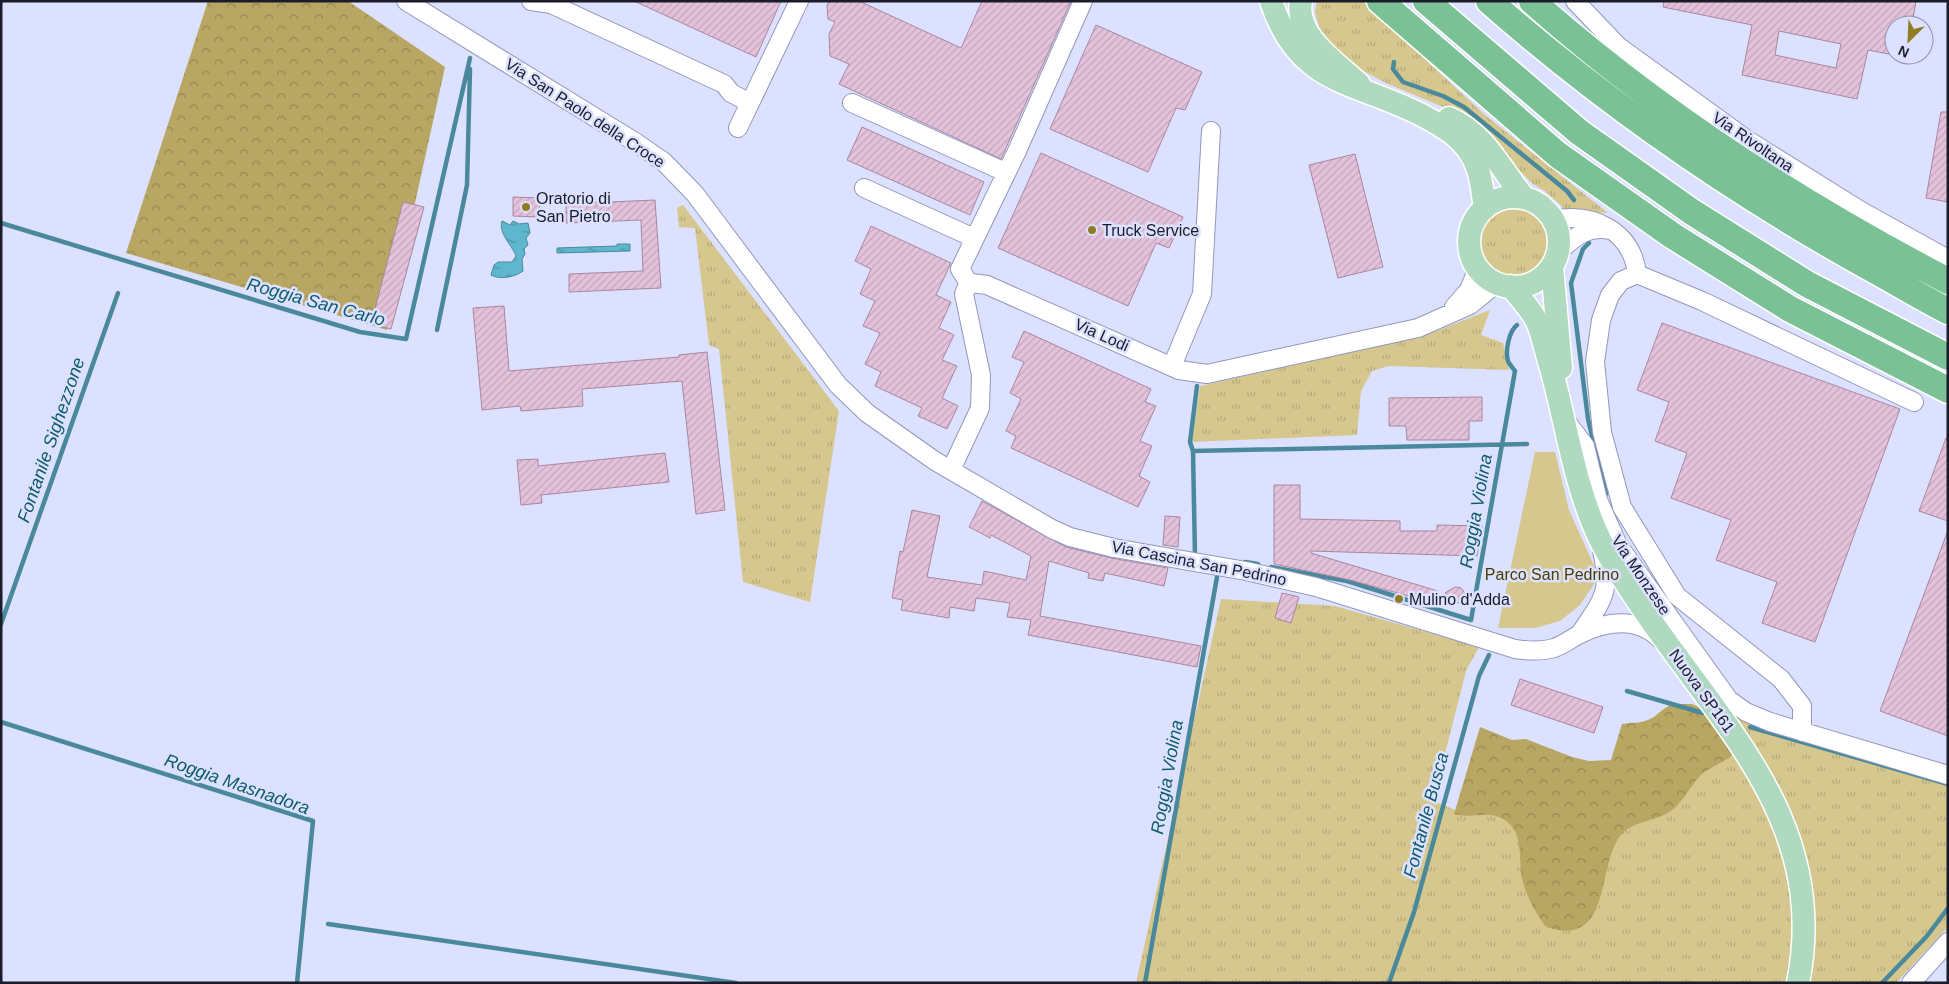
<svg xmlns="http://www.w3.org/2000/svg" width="1949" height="984" font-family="Arial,sans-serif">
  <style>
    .grass { fill: url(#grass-tufts) }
    .forest { fill: url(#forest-crowns) }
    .park { fill: #d5c78d }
    .water { fill: url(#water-ripples); stroke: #4a889c }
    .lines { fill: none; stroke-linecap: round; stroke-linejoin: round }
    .stream { stroke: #4a889c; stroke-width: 4.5 }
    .building { fill: url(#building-hatch); stroke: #a8879f; fill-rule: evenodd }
    .minor-casing { stroke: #9198bb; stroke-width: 20 }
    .major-casing { stroke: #fff; stroke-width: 25 }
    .highway-casing { stroke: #fff; stroke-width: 29 }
    .minor { stroke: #fff; stroke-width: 18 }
    .major { stroke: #afdac0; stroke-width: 22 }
    .highway { stroke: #7ac296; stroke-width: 26 }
    .poi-dot { fill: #907c23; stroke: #dbe1ff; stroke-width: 2 }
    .labels { text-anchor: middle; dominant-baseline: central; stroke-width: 5; stroke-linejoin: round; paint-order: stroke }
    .street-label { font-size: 16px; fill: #1a1c29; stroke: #dbe1ff }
    .poi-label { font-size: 16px; fill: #1a1c29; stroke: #dbe1ff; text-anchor: start }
    .park-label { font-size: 16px; fill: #493d03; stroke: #dbe1ff }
    .water-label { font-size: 18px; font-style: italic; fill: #0f5b6b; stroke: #dbe1ff }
  </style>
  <defs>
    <pattern id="grass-tufts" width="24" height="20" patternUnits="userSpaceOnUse" patternTransform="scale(1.25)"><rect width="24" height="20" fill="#d5c78d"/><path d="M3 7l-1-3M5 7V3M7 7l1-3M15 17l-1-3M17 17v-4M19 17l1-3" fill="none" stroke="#b6aa7a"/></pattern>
    <pattern id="forest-crowns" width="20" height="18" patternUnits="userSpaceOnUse" patternTransform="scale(1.25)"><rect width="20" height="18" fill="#b8a763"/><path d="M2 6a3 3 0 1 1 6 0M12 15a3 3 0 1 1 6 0" fill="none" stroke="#958752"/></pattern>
    <pattern id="water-ripples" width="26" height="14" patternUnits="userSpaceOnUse" patternTransform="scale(1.25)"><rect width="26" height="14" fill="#5fb7ce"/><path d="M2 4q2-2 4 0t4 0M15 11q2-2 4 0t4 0" fill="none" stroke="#4e94a7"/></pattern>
    <pattern id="building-hatch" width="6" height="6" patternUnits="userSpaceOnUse" patternTransform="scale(1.25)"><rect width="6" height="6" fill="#e4c2db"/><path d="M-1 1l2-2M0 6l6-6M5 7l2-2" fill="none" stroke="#c3a6bc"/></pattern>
  </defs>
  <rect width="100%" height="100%" fill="#dbe1ff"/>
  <!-- grass -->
  <path class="grass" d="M1317 1H1362L1485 115 1608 213 1566 210 1545 191 1533 184 1481 132 1455 112 1386 83 1350 64 1335 48 1319 27 1315 12Z
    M683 205 839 411 810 602 743 582 719 349 709 345 695 228 679 227 677 208Z
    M1481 242a33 33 0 1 1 66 0a33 33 0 1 1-66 0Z
    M1490 310 1481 335 1503 343 1509 370 1389 366 1372 371 1361 391 1357 435 1192 442 1200 386 1431 333Z
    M1221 599 1335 606 1479 647 1466 671 1433 801 1458 811 1703 767 1735 752 1783 847 1794 920 1789 983H1136Z
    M1724 711 1857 757 1948 783V927L1896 983H1809C1821 913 1811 836 1773 776 1759 753 1740 732 1724 711Z"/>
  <!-- forest -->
  <path class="forest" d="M208 1H348L445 67 387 330 126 253Z
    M1673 704H1692L1701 708 1732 746V755C1724 763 1712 766 1703 773 1689 786 1682 807 1664 815 1648 822 1628 823 1618 839 1597 872 1611 948 1546 927 1536 914 1526 895 1522 879 1518 858 1525 832 1503 819 1487 810 1471 819 1454 814L1480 727 1512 740 1526 739 1572 757 1589 761 1611 760 1622 724C1632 722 1641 724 1650 719 1659 715 1660 709 1673 704Z"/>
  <!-- park -->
  <path class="park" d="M1535 452H1555L1569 510 1596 570 1594 584 1580 605 1560 621 1535 628H1498Z"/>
  <!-- water -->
  <path class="water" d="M502 221 510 225 513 221 519 224 528 223 530 233 526 238 528 245 524 249 525 254 522 259 523 271C515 277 500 280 491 275L494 265 498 262H512L516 256C512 245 498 233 502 221Z
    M617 244H630V251L557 253V248L617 246Z"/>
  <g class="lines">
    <!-- stream -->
    <path class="stream" d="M1394 62 1393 69 1403 82 1443 96 1464 107 1567 191 1574 200
      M1 223 360 332 406 339 470 58
      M1589 243 1583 249 1571 283 1588 419 1606 494
      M437 330 467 185 470 69
      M1193 451 1190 442 1197 386
      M1195 557 1193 451 1527 444
      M1245 562 1258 564
      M1271 567 1347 581 1471 620 1515 371C1513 368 1509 364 1508 361 1505 351 1509 331 1517 325
      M1 624 118 293
      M1627 691 1703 713
      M1 722 313 821 297 983
      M1750 727 1948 784
      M328 924 736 983
      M1145 983 1217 577
      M1389 983 1414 912 1479 676 1489 655
      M1882 983 1927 936 1948 908"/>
  </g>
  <!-- building -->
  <path class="building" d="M634 1H781L756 57Z
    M829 1H859L961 48 982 1H1071L1001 159 839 84 849 64 830 56 829 34 835 22 828 19 827 6Z
    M1664 1H1916L1912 25H1894V55L1868 50 1857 99 1742 75 1752 25 1663 7ZM1779 31 1841 44 1836 68 1775 55Z
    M1096 25 1202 72 1185 110 1176 108 1148 172 1050 129Z
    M1941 112H1948V202L1926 198Z
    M862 127 984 182 970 215 847 160Z
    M1041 153 1183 217 1169 248 1156 243 1128 306 998 248Z
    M1355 154 1383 267 1338 278 1309 165Z
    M513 197 540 198 539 217 513 216Z
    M655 200 661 288 569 292V274L643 271 641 220 566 223V204Z
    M403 202 424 207 391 329 371 324Z
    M871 226 951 263 936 295 951 302 939 328 954 335 942 360 957 366 942 398 958 406 947 429 918 416 922 408 875 386 881 372 865 364 880 333 863 326 875 301 860 294 871 269 855 261Z
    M504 306 509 371 679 357V355L707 352 725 510 696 514 682 381 582 389 583 406 521 411 520 406 482 410 473 308Z
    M1662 323 1900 409 1815 642 1762 623 1777 582 1716 560 1731 520 1671 498 1687 453 1655 441 1669 402 1637 390Z
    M1024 331 1151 389 1145 402 1156 406 1140 441 1152 446 1139 476 1150 482 1138 507 1011 448 1016 436 1006 431 1021 399 1010 393 1024 362 1012 357Z
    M1482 397V421H1469V440H1407L1406 426H1389V398Z
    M1946 438H1948V521L1919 511Z
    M665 453 669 482 541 495 542 503 521 505 517 460 538 459V466Z
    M1274 485H1300V519L1400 521V531H1437V525L1482 526 1477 556 1311 551V553L1438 591 1434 603 1350 580 1274 564Z
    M982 501 1066 547 1111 558 1168 568 1164 586 1105 573 1103 581 1088 578 1089 573 1049 561 1040 616 1201 646 1197 667 1028 635 1031 620 1007 617 1010 603 976 598 974 611 950 607 949 618 901 610 903 600 892 598 900 551 903 552 912 510 940 516 927 577 982 585 984 571 1026 580 1031 556 991 535 990 538 969 527Z
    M1165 516 1180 517 1178 547 1163 545Z
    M1947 533H1948V736L1880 711Z
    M1455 587 1461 588 1465 593 1464 600 1458 603 1452 602 1445 593Z
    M1282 593 1299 597 1291 623 1275 618Z
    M1520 679 1603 707 1594 733 1511 705Z"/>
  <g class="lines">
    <!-- minor casing -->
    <g class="minor-casing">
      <path id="minor" d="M406 1 635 142 664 162 695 194 838 385 867 413 935 461 1052 529 1070 537 1114 548 1246 571 1316 587 1515 649C1528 651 1540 652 1554 648 1563 645 1569 640 1578 635 1605 621 1638 616 1661 640
        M531 1 551 4 724 84 731 93 750 103
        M1575 1 1618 46 1749 141 1861 211 1948 259
        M852 103 1005 172
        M738 128 799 1
        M864 188 974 238
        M1554 220C1593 212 1632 231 1637 274
        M1558 252C1574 238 1587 225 1610 230
        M970 285 960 269 1017 151 1083 1
        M1454 307 1469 290 1478 268
        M1172 366 1202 294 1211 131
        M1566 421 1585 446 1598 500 1618 545 1729 700 1746 712 1770 722 1948 775
        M951 470 980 408 981 375 964 294 966 289 972 283 987 285 1179 370 1207 374 1418 328 1470 305 1497 283
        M1579 635C1602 601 1612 593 1602 551
        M1802 732V706L1781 679 1677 596 1622 507 1602 432 1595 362 1601 320 1610 295 1621 281 1637 274 1702 301 1914 402
        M1911 983 1948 942"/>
    </g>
    <!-- major casing -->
    <g class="major-casing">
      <path id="major" d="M1271 1C1299 89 1361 81 1429 119 1445 128 1460 137 1470 153 1481 169 1482 190 1485 208
        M1301 1C1294 36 1337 63 1359 84
        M1449 118C1485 134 1501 169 1524 198
        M1469 242a45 45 0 1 1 90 0a45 45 0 1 1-90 0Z
        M1552 267 1561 368
        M1510 286C1520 298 1532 310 1538 324 1543 337 1546 352 1550 365 1566 420 1573 480 1597 533 1608 558 1624 580 1639 603 1720 725 1830 821 1798 983"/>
    </g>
    <!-- highway casing -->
    <g class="highway-casing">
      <path id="highway" d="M1380 1 1558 155 1673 236 1790 309 1948 390
        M1426 1 1579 132 1692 212 1807 284 1948 357
        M1489 1C1605 103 1731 190 1865 265 1893 280 1920 297 1948 311
        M1532 1C1657 112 1800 204 1948 281"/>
    </g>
    <!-- minor -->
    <use href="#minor" class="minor"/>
    <!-- major -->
    <use href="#major" class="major"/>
    <!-- highway -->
    <use href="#highway" class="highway"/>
  </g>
  <!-- markers -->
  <g class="poi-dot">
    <circle cx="526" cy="207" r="5"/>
    <circle cx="1092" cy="230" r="5"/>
    <circle cx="1399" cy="599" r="5"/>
  </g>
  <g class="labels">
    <!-- street labels -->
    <g class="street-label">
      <text transform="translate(585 113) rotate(33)">Via San Paolo della Croce</text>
      <text transform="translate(1753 142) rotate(34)">Via Rivoltana</text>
      <text transform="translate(1102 335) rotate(24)">Via Lodi</text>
      <text transform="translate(1199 563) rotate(11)">Via Cascina San Pedrino</text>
      <text transform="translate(1641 575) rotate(56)">Via Monzese</text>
      <text transform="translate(1702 691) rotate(54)">Nuova SP161</text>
    </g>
    <!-- poi labels -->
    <g class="poi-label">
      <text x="536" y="198">Oratorio di<tspan x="536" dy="18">San Pietro</tspan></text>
      <text x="1102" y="230">Truck Service</text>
      <text x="1409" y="599">Mulino d'Adda</text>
    </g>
    <!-- park labels -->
    <g class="park-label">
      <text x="1552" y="574">Parco San Pedrino</text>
    </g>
    <!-- water labels -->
    <g class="water-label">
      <text transform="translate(316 302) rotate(15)">Roggia San Carlo</text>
      <text transform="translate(51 440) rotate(-71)">Fontanile Sighezzone</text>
      <text transform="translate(1476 511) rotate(-80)">Roggia Violina</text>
      <text transform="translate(1167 777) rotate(-80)">Roggia Violina</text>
      <text transform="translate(237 784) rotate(19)">Roggia Masnadora</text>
      <text transform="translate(1426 815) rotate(-75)">Fontanile Busca</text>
    </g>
  </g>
  <!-- border -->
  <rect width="1949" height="984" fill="none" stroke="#1a1c29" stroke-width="5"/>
  <!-- north arrow -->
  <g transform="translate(1909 40) rotate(204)"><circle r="24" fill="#dbe1ff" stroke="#8e92a9"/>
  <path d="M0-4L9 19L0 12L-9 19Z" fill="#907c23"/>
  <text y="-8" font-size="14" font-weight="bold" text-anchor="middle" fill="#1a1c29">N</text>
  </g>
</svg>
